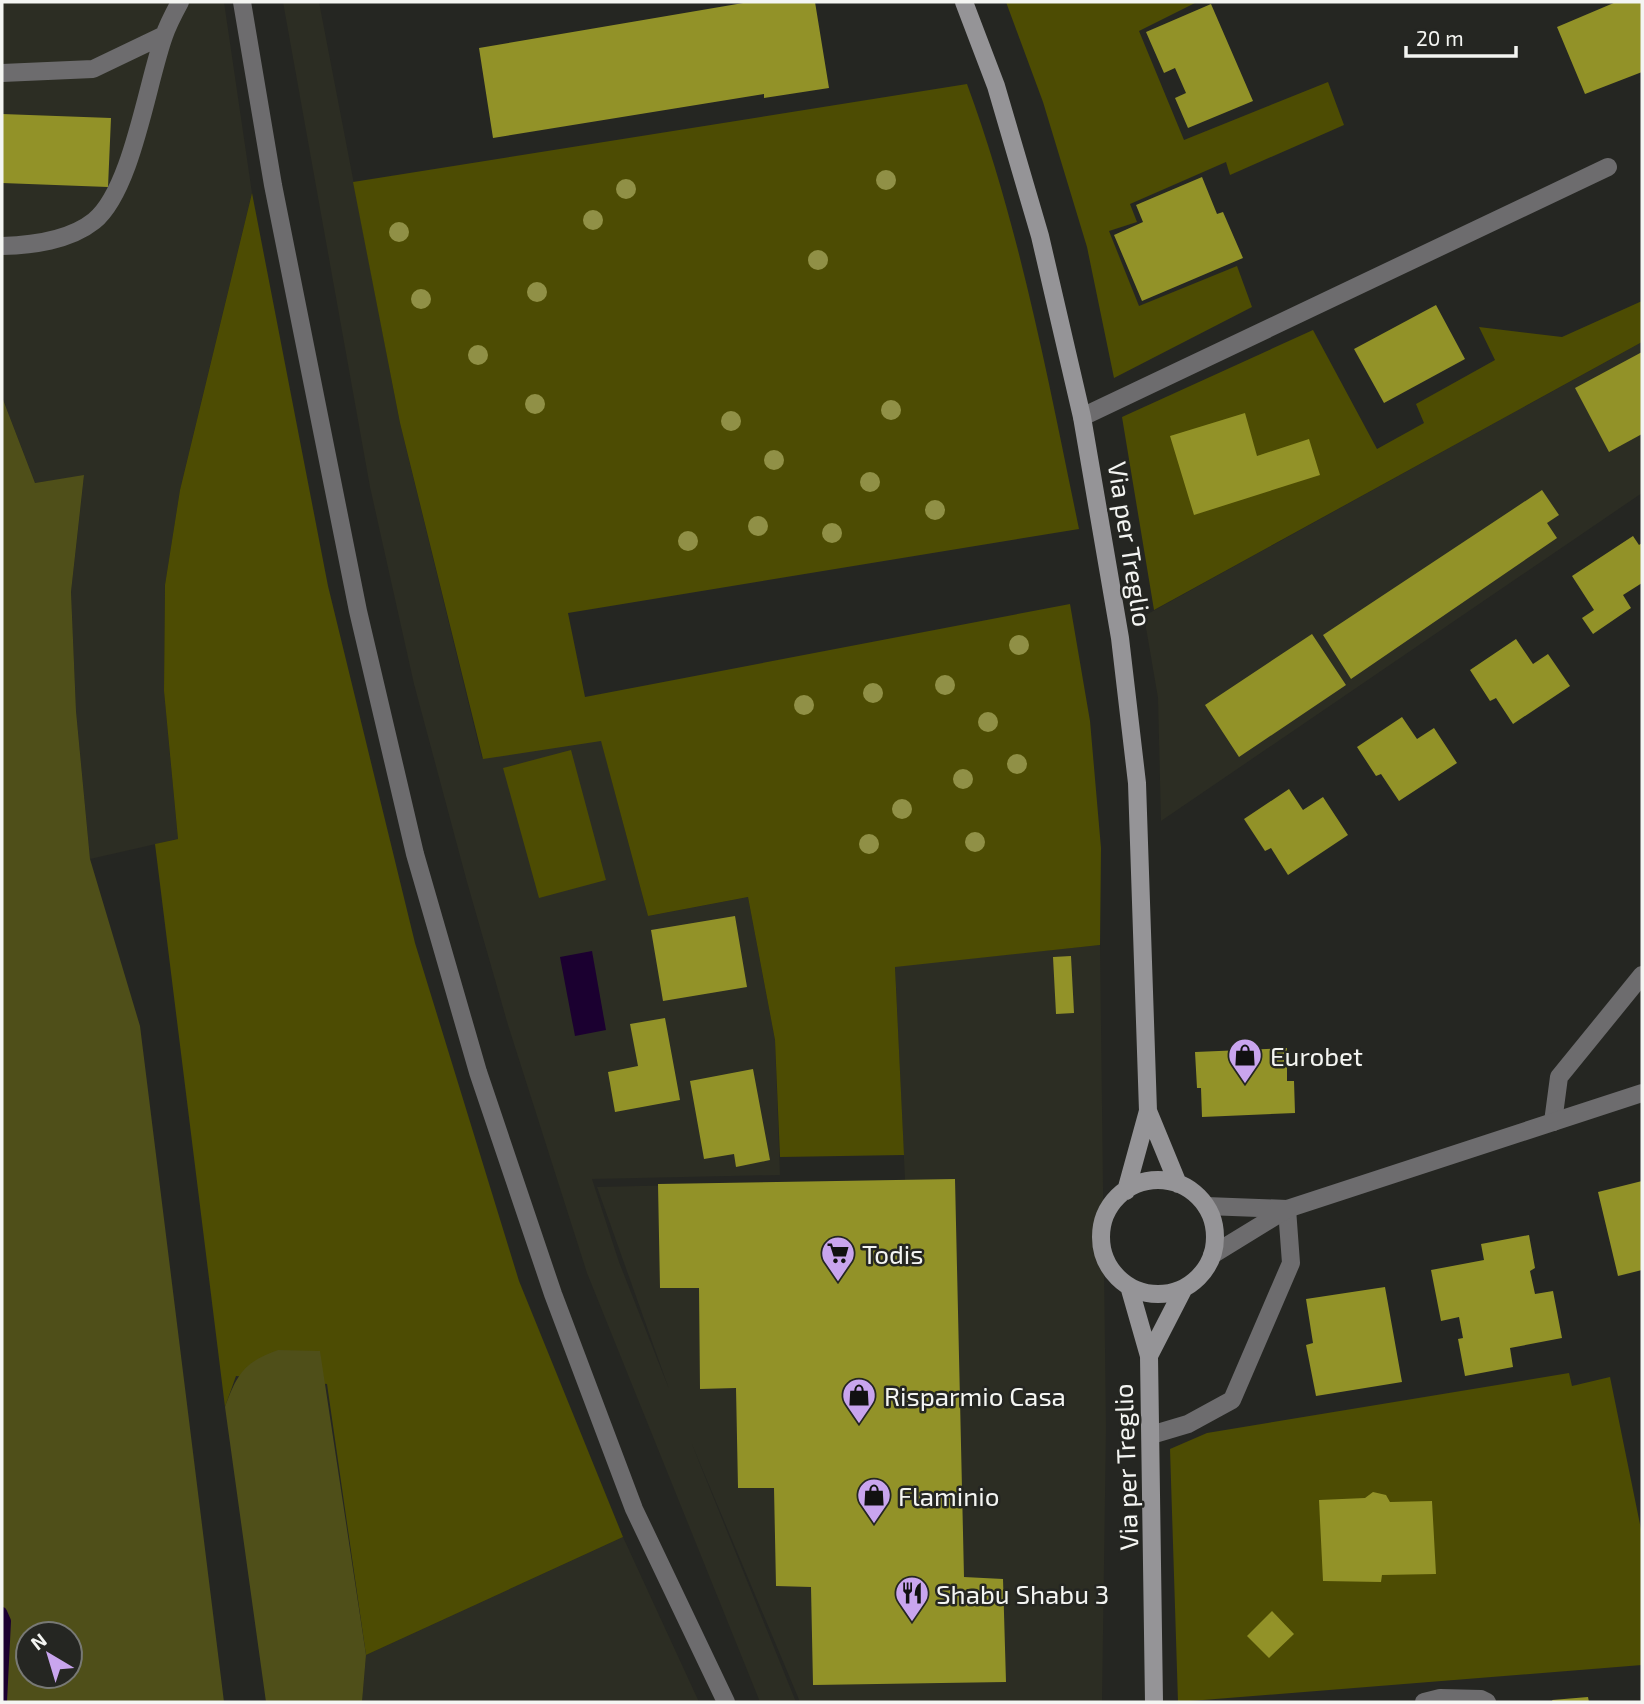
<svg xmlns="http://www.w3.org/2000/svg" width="1644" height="1704" font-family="'Exo 2',sans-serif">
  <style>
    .built { fill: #2c2d23 }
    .green { fill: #4d4c03 }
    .forest { fill: #4f4f19; fill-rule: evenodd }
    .water { fill: #1b0030 }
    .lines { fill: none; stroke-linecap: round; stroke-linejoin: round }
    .stream { stroke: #1b0030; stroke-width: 10 }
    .building { fill: #929228 }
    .service { stroke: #6d6c6e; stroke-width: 18 }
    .minor { stroke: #6d6c6e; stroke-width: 18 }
    .secondary { stroke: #959497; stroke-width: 18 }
    .tree { fill: #909046 }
    .labels { text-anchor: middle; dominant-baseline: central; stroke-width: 5; stroke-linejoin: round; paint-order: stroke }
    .street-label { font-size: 26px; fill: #f4f5f2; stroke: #252622 }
    .poi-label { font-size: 26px; fill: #f4f5f2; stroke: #252622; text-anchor: start }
  </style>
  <rect width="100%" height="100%" fill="#252622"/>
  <!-- built -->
  <path class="built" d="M2 2H224L252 193 180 490 165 585 164 691 178 839 90 859 76 711 71 592 84 476 35 483 2 397Z
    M283 2H319L400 423 482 758 601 740 648 916 748 897 775 1040 780 1175 592 1179 619 1262 669 1389 597 1187 905 1180 895 966 1100 945 1106 1428 1102 1702H800L691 1442 796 1702H760L587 1273 508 1025 467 882 414 684 370 487Z
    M1642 342V493L1161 821 1158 698 1144 616Z
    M623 1537 699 1702H362L366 1655Z"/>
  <!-- green -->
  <path class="green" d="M1006 2H1197L1139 31 1184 140 1328 82 1344 125 1230 175 1226 162 1130 204 1137 222 1109 231 1139 306 1237 266 1252 307 1114 378 1087 247 1043 102Z
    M967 84C1020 228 1048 379 1079 529L568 613 585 697 1070 604 1090 721 1101 848 1100 945 895 967 904 1155 780 1157 775 1040 748 897 648 916 601 741 483 759 400 423 353 182Z
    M252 193 328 586 415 943 519 1281 623 1537 366 1655 327 1384 236 1376 225 1407 155 844 178 839 164 691 165 585 180 490Z
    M1642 301V342L1154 610 1122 417 1313 330 1377 449 1424 423 1416 404 1495 360 1479 327 1562 337Z
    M571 750 606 880 539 898 503 768Z
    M1569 1373 1572 1386 1610 1377 1642 1534V1665L1178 1702 1170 1449 1207 1433Z"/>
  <!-- forest -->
  <path class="forest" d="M2 397 35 483 84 475 71 592 76 711 90 859 140 1026 224 1702H2ZM28 1634H70V1676H28Z
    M278 1350 320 1351 366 1655 362 1702H266L225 1407C237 1374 244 1362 278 1350Z"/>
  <!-- water -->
  <path class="water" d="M592 951 606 1030 575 1036 560 957Z"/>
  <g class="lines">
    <!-- stream -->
    <path class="stream" d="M2 1612 6 1621 2 1702"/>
  </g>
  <!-- building -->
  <path class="building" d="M749 2H815L829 88 764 98V94L493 138 479 48Z
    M1616 2H1642V72L1585 94 1557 27Z
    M1211 4 1253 101 1188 128 1175 98 1186 93 1175 68 1164 73 1146 32Z
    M2 114 111 118 108 187 2 183Z
    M1202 177 1217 214 1223 212 1243 258 1142 301 1114 235 1143 222 1136 205Z
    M1436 305 1465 359 1384 403 1354 349Z
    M1642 352V434L1609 452 1575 388Z
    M1245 413 1257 456 1309 439 1320 475 1194 515 1170 436Z
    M1542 490 1559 515 1547 523 1557 538 1351 679 1323 635Z
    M1633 536 1639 545 1642 543V583L1623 595 1631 608 1593 634 1582 618 1594 610 1572 576Z
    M1312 634 1346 685 1239 757 1205 705Z
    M1516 639 1533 664 1548 654 1570 686 1513 724 1496 698 1490 701 1470 670Z
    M1402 717 1417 739 1434 728 1457 763 1399 801 1381 774 1376 776 1357 747Z
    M1289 789 1303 810 1323 797 1348 835 1288 875 1271 848 1265 851 1244 819Z
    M735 916 747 987 663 1001 651 930Z
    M1071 956 1074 1013 1056 1014 1053 957Z
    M665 1018 680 1100 615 1112 608 1072 638 1066 630 1024Z
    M1287 1048V1081H1294L1295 1113 1202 1117 1201 1088H1197L1195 1052Z
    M753 1069 770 1160 736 1167 734 1154 704 1159 690 1081Z
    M955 1179 964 1577 1003 1579 1006 1682 813 1685 811 1587 776 1586 774 1488H738L736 1388 700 1389 699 1288H660L658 1184Z
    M1642 1181V1270L1618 1276 1598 1192Z
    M1529 1235 1535 1268 1530 1271 1535 1294 1553 1291 1562 1338 1510 1348 1513 1367 1465 1376 1458 1339 1463 1338 1459 1317 1441 1321 1431 1270 1484 1260 1481 1244Z
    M1385 1287 1402 1382 1316 1396 1306 1345 1313 1343 1306 1299Z
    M1373 1492 1386 1495 1390 1502 1432 1501 1436 1574 1382 1575 1381 1582 1323 1581 1319 1500 1365 1498Z
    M1272 1611 1294 1634 1269 1658 1247 1636Z
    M1588 1697 1589 1702H1553L1552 1700Z"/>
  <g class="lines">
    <!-- service -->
    <path class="service" d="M2 73 93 69 164 35
      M2 246C32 245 69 241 94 221 132 190 147 83 164 36 168 24 174 13 180 2
      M1082 417 1608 167
      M1553 1122 1559 1077 1642 975
      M1151 1435 1188 1424 1232 1400 1291 1263 1287 1209
      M1424 1702 1440 1698 1481 1699 1487 1702"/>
    <!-- minor -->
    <path class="minor" d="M242 2 273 185 358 611 415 854 478 1072 553 1294 634 1509 726 1702
      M1206 1206 1287 1209
      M1212 1255 1287 1209 1642 1093"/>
    <!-- secondary -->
    <path class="secondary" d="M964 2 996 86 1040 236 1082 417 1120 638 1137 783 1148 1111 1126 1191
      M1148 1111 1178 1184
      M1101 1237a57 57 0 1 1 114 0a57 57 0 1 1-114 0Z
      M1129 1286 1149 1356 1154 1702
      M1149 1356 1184 1288"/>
  </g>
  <!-- trees -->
  <g class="tree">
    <circle cx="886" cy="180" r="10"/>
    <circle cx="626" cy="189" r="10"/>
    <circle cx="593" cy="220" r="10"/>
    <circle cx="399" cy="232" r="10"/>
    <circle cx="818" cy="260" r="10"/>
    <circle cx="537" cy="292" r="10"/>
    <circle cx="421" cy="299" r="10"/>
    <circle cx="478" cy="355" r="10"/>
    <circle cx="535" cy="404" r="10"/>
    <circle cx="891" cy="410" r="10"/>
    <circle cx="731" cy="421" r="10"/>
    <circle cx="774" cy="460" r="10"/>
    <circle cx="870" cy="482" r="10"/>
    <circle cx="935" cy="510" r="10"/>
    <circle cx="758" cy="526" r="10"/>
    <circle cx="832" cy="533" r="10"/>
    <circle cx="688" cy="541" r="10"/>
    <circle cx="1019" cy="645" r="10"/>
    <circle cx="945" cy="685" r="10"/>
    <circle cx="873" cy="693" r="10"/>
    <circle cx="804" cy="705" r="10"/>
    <circle cx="988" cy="722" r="10"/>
    <circle cx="1017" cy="764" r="10"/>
    <circle cx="963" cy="779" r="10"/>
    <circle cx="902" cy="809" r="10"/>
    <circle cx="975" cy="842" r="10"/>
    <circle cx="869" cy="844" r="10"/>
  </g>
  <!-- icons -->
  <defs>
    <g id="shop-pin" transform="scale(1.75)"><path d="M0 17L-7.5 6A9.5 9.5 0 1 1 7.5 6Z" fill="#c9a5ee" stroke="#252622"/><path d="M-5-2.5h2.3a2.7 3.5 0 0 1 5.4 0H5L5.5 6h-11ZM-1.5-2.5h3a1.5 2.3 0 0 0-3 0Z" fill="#111"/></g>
    <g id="supermarket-pin" transform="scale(1.75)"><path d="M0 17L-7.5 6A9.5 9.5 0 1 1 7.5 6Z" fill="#c9a5ee" stroke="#252622"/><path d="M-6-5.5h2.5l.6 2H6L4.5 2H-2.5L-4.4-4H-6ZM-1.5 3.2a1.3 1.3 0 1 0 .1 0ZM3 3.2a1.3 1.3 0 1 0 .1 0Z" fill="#111"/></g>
    <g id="restaurant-pin" transform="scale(1.75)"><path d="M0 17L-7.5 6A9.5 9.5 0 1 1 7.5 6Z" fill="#c9a5ee" stroke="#252622"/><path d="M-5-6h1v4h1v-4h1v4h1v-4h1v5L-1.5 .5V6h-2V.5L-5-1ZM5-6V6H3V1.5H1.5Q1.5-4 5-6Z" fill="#111"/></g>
  </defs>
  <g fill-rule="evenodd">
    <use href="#shop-pin" x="1245" y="1055"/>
    <use href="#supermarket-pin" x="838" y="1253"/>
    <use href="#shop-pin" x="859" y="1395"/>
    <use href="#shop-pin" x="874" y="1495"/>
    <use href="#restaurant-pin" x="912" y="1593"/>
  </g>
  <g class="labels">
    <!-- street labels -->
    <g class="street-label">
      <text transform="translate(1131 544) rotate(81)">Via per Treglio</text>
      <text transform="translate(1125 1467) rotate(-92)">Via per Treglio</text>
    </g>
    <!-- poi labels -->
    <g class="poi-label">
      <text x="1270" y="1055">Eurobet</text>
      <text x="862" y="1253">Todis</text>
      <text x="884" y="1395">Risparmio Casa</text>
      <text x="898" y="1495">Flaminio</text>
      <text x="936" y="1593">Shabu Shabu 3</text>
    </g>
  </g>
  <!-- border -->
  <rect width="1644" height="1704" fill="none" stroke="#f4f5f2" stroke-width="7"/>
  <!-- north arrow -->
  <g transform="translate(49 1655) rotate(322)"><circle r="33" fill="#252622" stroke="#787975" stroke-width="2"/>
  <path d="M0-5L12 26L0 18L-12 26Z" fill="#c9a5ee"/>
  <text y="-10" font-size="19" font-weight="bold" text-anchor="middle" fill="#f4f5f2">N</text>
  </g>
  <!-- scale -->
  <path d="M1406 46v10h110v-10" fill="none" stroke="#f4f5f2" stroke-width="3.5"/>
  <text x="1416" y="46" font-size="21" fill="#f4f5f2" stroke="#252622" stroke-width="5" paint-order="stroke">20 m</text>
</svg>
